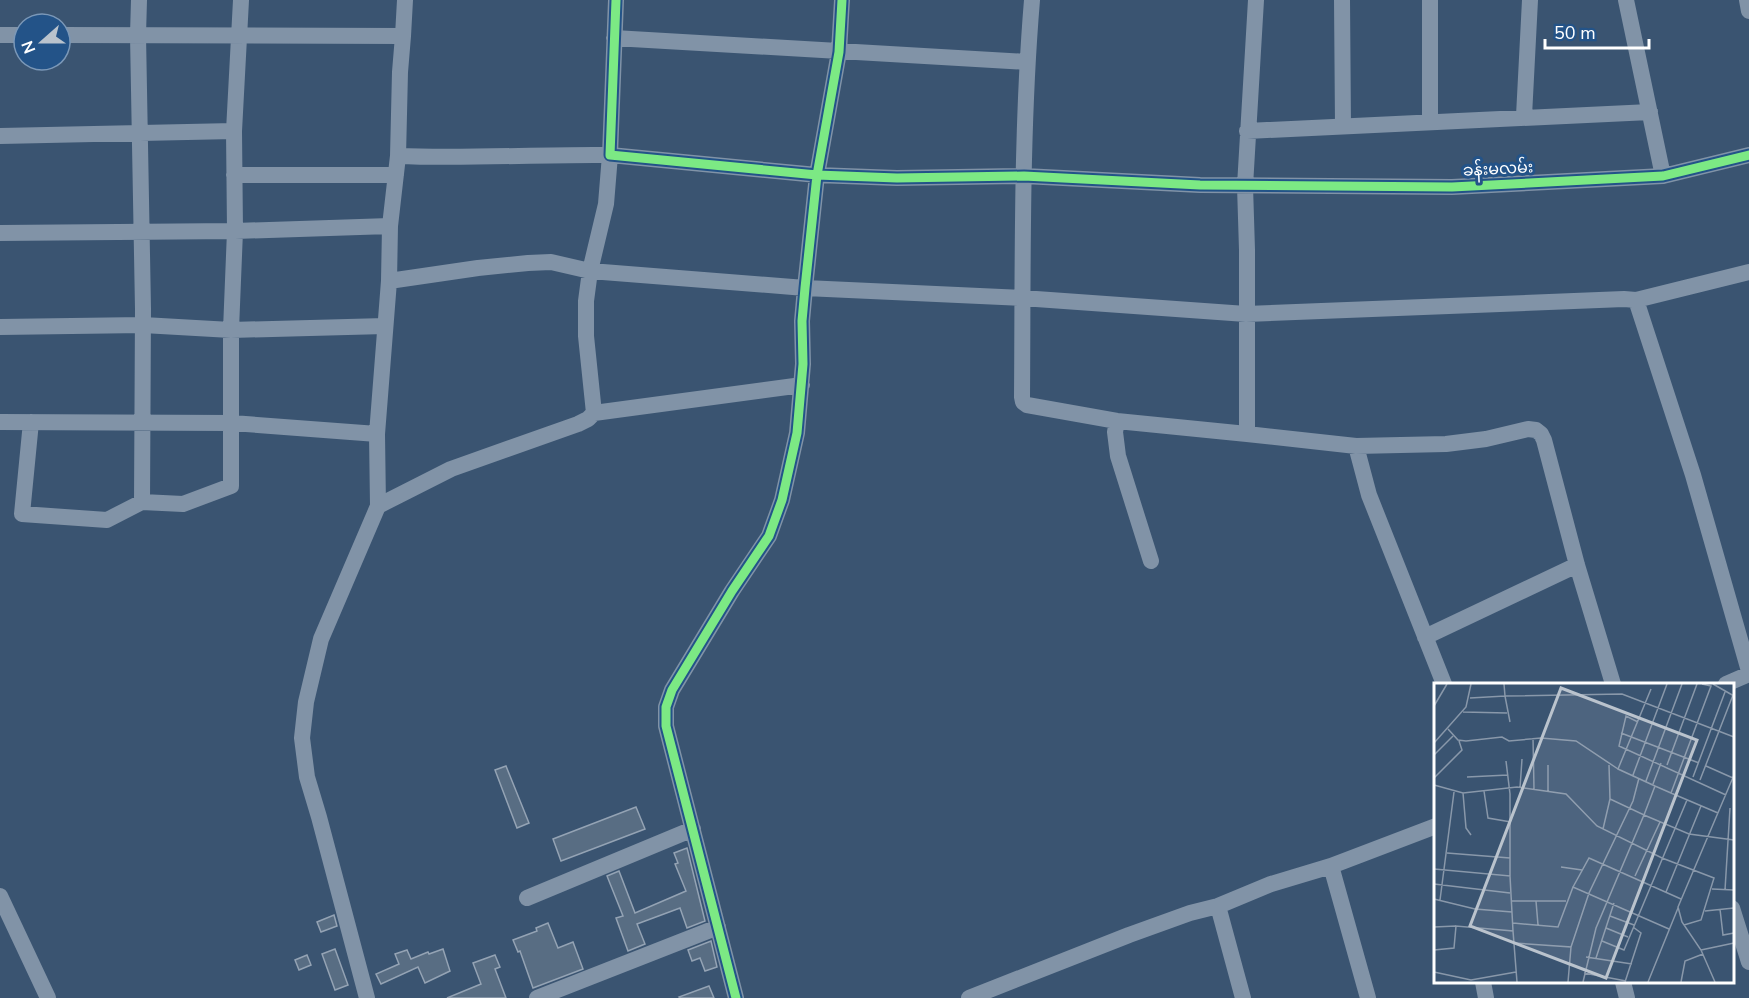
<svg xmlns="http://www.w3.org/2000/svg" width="1749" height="998" font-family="'Nunito Sans','Noto Sans Myanmar',sans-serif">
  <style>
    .building { fill: #586d83; stroke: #94a3b4; stroke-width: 1.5 }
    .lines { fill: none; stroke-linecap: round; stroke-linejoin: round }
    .minor { stroke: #8193a7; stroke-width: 16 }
    .cycleway-casing { stroke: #235388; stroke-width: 13 }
    .cycleway { stroke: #7ce984; stroke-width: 9 }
    .labels { text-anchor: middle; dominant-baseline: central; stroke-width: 6; stroke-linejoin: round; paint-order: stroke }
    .street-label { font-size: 16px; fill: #fff; stroke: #235388 }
    .inset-road { fill: none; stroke: #8998aa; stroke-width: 1.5 }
    .view { fill: #bac3cd; fill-opacity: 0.15; stroke: #bac3cd; stroke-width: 3 }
    .inset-edge { fill: none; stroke: #fff; stroke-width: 3 }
  </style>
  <rect width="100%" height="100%" fill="#3a5471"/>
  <!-- building -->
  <path class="building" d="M506 766 529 823 517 828 495 770Z
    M636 807 645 829 561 861 553 839Z
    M687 848 705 921 687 928 680 908 637 924 645 944 628 951 616 918 623 916 607 876 619 871 635 913 686 891 675 864 678 863 674 853Z
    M334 915 337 926 321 932 317 922Z
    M548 923 558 948 573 942 583 969 533 988 520 951 518 952 513 940 537 931 536 928Z
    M711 941 717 967 705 971 700 958 692 961 688 950Z
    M335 949 348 985 335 990 322 954Z
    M443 949 450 971 425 983 418 967 381 984 376 974 399 964 395 954 407 950 411 959 428 952 429 954Z
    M307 955 311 965 299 970 295 960Z
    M495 955 500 967 495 969 506 998H447L481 984 473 963Z
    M709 986 714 998H680L679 997Z"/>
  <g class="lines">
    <!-- minor -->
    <path class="minor" d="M139 0 138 35 143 309 142 502
      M616 0 610 155 817 175 897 178 1024 176 1200 185 1452 187 1663 176 1749 155
      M1032 0C1021 132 1023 265 1022 397L1023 402 1027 405 1117 421 1247 434
      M1256 0 1245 186 1247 250V434L1356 446 1446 444 1486 439 1528 429 1536 430 1541 434 1544 440 1577 565 1613 684
      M1342 0 1343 126
      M1430 0V122
      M1626 0 1663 176
      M1747 0 1749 11
      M0 35H24
      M60 35 403 36 405 0
      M614 38 1027 62
      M1524 116 1530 0
      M1247 131 1650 112
      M0 136 234 131
      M234 175H396
      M0 233 235 231 390 226
      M1749 272 1636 300 1693 475 1749 671
      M389 281 478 268 528 263 551 262 590 271 805 288 1022 298 1246 314 1624 299 1636 300
      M0 327 143 325 231 330 385 326
      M594 413 802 385
      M1117 421 1115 432 1118 456 1151 561
      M0 422 232 423 377 434 389 281 390 226 398 156
      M31 422 22 514 107 520 142 502 183 504 231 486V330L235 231 234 131 241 0
      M1356 446 1369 495 1444 684
      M378 506 451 469 578 424 588 419 594 413 586 336V301L590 271 606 204 610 155C539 154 468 159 398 156L400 72 403 36
      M1425 637 1577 565
      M1726 684 1749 674
      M1331 866 1436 826
      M0 896 48 998
      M527 898 693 829
      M1218 906 1243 998
      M1732 908 1749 962
      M1483 982 1486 998
      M1623 982 1627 998
      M367 998 319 817 307 777 302 738 306 702 321 639 378 506 377 434
      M537 998 718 927
      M736 998 666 726V707L672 690 732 591 769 536 782 500 797 433 803 364 802 321 805 288 817 175 839 52 842 0
      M969 998 1129 935 1190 913 1218 906 1271 884 1331 866 1368 998"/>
    <!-- cycleway casing -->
    <g class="cycleway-casing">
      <path id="cycleway" d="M616 0 610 155 817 175 897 178 1024 176 1200 185 1452 187 1663 176 1749 155
        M736 998 666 726V707L672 690 732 591 769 536 782 500 797 433 803 364 802 321 805 288 817 175 839 52 842 0"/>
    </g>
    <!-- cycleway -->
    <use href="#cycleway" class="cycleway"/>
  </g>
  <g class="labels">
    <!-- street labels -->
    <g class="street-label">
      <text transform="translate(1498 169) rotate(-3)">ခန်းမလမ်း</text>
    </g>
  </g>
  <!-- overview -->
  <g transform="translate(1434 683)">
    <rect width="300" height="300" fill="#3a5471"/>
    <path class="inset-road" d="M70 1 71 13 188 11 300 54M268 1 277 3 237 110 284 130M279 1 300 13M217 6 184 86 221 103M36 15 71 13 76 39M0 23 13 1M29 29 73 30M204 39 192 33 185 63 292 112M14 46 24 57 32 58 68 54 75 58 107 55 142 58 184 86M187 50 265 80M99 55 100 106M0 60 32 24 37 1M0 72 19 53M114 82V108M175 82 176 116 210 132 221 103 237 110M233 82 263 1M272 83 299 95M199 92 233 1M33 94 74 92M259 94 291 9M0 95 28 67 25 58M266 97 299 12M212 98 248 1M219 101 227 80M0 102 29 110 83 104 132 111 163 143 228 175 280 195 267 237 250 242M86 105 88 76M50 108 54 135 77 139M29 110 32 145 37 152M169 146 176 116M13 170 76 175M127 184 148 187M0 186 76 193V111L72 78M76 193 79 248M201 193 226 139M0 201 76 210M139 204 155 175 247 216M278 206 300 207M291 207 296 125M232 209 267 123M0 216 41 226 78 229M6 217 20 109M77 218H132M102 218 104 242M286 226 289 252 300 250M271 228 300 225M176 233 200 242M79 240 124 244 139 204 235 246M0 244 22 243M172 245 194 254M168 258 190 267 253 117M80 260 137 264 134 299M137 264 155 210 199 118 205 95M0 267 20 265 22 243 79 248 83 299M267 267 300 260M152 274 198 281M162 275 180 220M0 289 37 297 82 289M150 290 192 298M149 299 162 245 210 132 255 151 300 157M191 299 207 250 199 244M214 299 244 225M247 299 251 278 269 271M281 299 267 267 248 239 244 224 300 92"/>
    <path class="view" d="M127 5 263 57 172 295 36 243Z"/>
    <rect width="300" height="300" class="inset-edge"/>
  </g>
  <!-- north arrow -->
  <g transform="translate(42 42) rotate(249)"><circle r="28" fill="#235388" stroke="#7b98b8" stroke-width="1.5"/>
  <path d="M0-4.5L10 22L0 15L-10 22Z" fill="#bac3cd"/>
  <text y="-9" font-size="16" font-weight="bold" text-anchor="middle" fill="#ffffff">N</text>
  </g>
  <!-- scale -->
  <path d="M1545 39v9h104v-9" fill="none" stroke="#ffffff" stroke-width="3"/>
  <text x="1554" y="39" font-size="18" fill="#ffffff" stroke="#235388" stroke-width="4.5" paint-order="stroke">50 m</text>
</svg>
